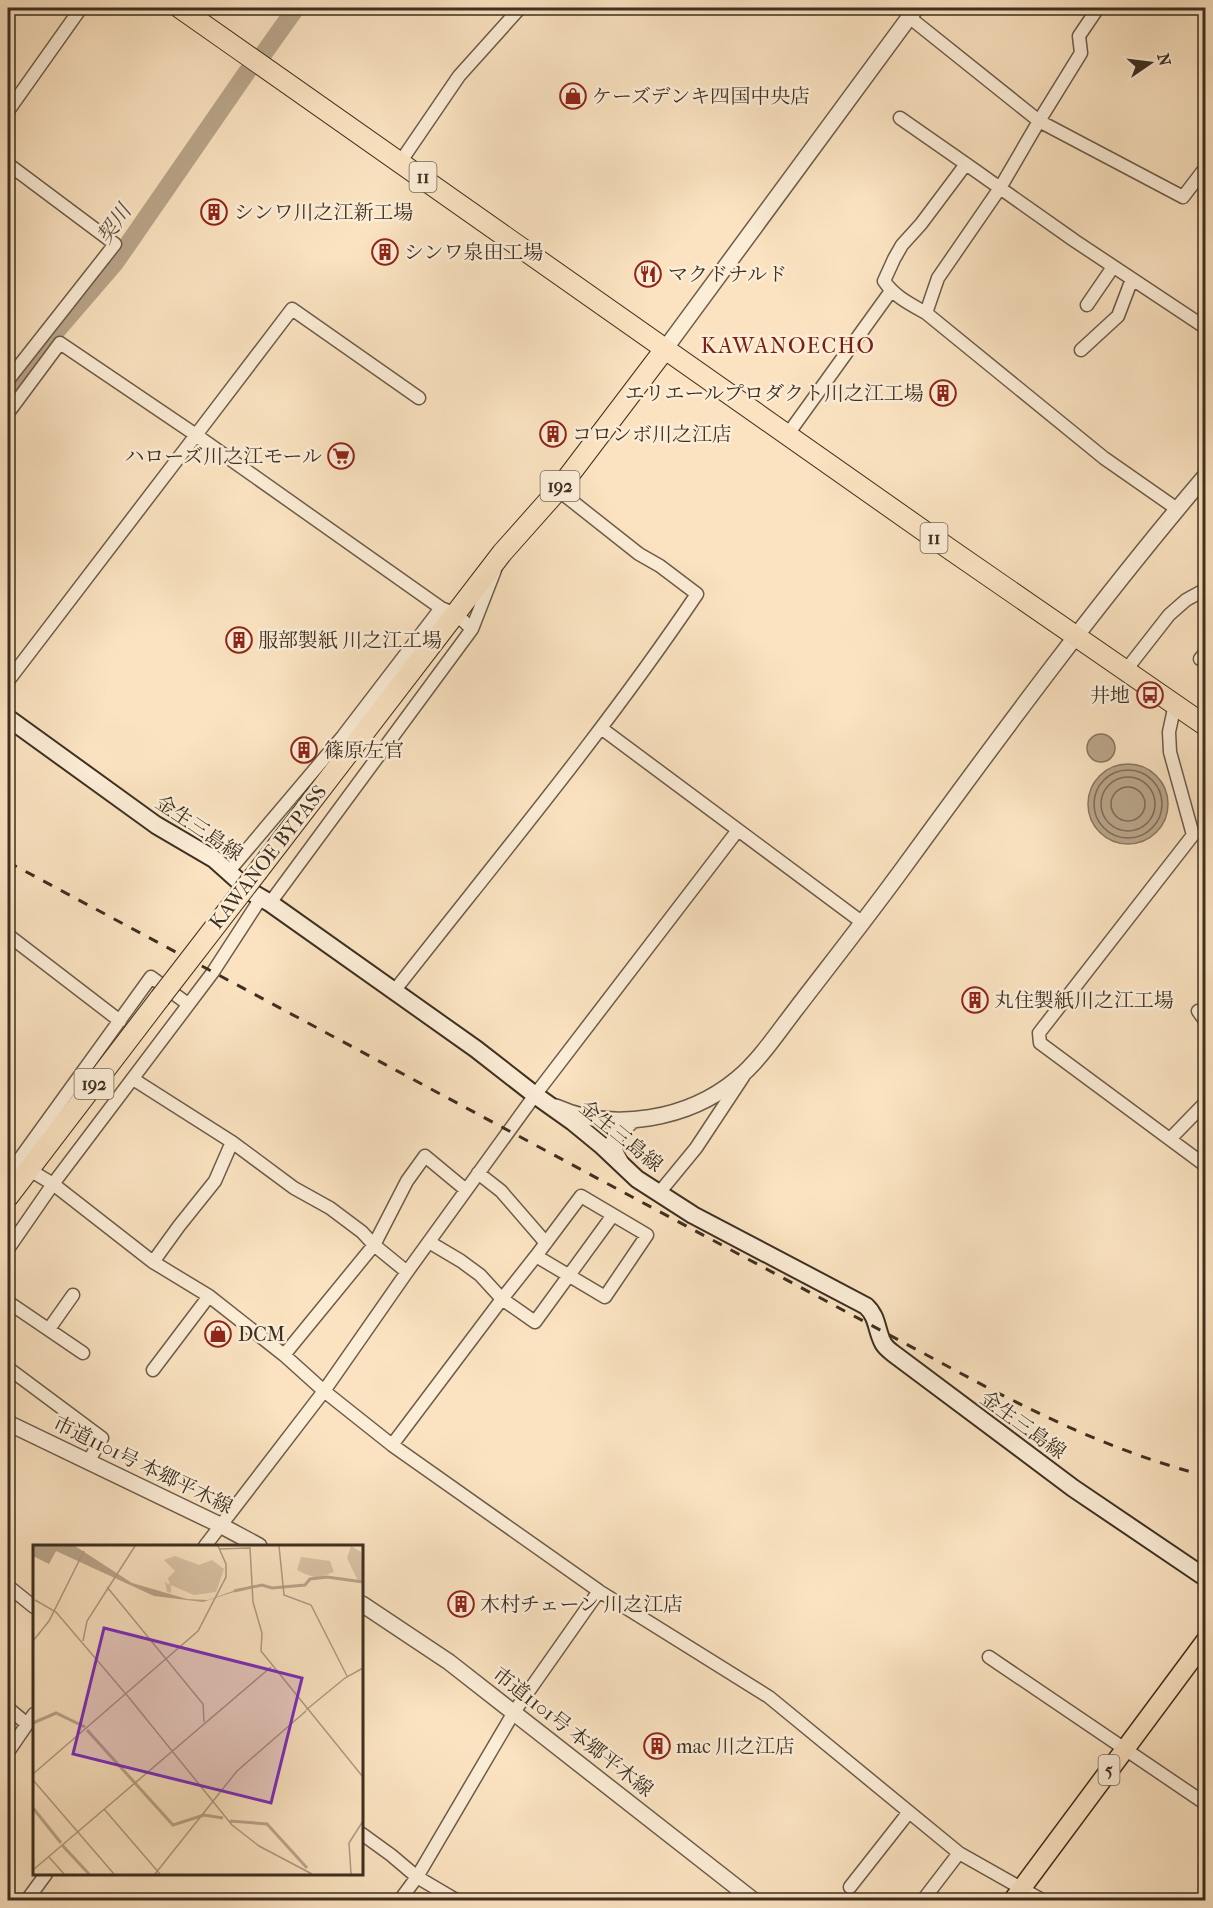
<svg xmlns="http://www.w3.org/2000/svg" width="1213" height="1908" font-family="'IM FELL French Canon','Noto Serif JP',serif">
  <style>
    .water { fill: #baa68b; stroke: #887661; stroke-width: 1.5 }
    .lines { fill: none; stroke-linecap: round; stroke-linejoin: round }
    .shore { stroke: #7c6a56; stroke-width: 1.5 }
    .river { stroke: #baa68b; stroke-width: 18 }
    .minor-casing { stroke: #6c5c49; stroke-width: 15 }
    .tertiary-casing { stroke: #6c5c49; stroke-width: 18 }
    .secondary-casing { stroke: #3d2f21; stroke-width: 20 }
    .primary-casing { stroke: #3d2f21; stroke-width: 21 }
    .trunk-casing { stroke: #3d2f21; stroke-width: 22 }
    .minor { stroke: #fcedd7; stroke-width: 12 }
    .tertiary { stroke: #fcedd7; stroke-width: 15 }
    .secondary { stroke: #fcedd7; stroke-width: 16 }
    .primary { stroke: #fbe3c1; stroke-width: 18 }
    .trunk { stroke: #fbe3c1; stroke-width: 20 }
    .rail { stroke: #3d2f21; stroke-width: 3; stroke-dasharray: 10 10; stroke-linecap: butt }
    .trunk-bridge-casing { stroke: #3d2f21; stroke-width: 22; stroke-linecap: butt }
    .trunk-bridge { stroke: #fbe3c1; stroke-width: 20 }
    .labels { text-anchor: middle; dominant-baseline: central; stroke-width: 5; stroke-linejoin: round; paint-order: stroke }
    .shield { fill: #fcedd7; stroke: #766858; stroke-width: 1.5 }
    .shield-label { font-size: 18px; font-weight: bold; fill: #3d2f21 }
    .poi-label { font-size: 20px; fill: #3d2f21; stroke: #fcedd7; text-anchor: start }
    .street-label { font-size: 20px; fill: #3d2f21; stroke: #fcedd7 }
    .water-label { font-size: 21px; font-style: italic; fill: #5c4d3c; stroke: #fcedd7 }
    .quarter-label { font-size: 22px; letter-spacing: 1.5px; fill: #7a1f14; stroke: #fcedd7 }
    .inset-river { fill: none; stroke: #baa68b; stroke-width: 3 }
    .inset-road { fill: none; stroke: #af9b81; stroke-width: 1.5 }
    .view { fill: #7b2cbf; fill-opacity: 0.15; stroke: #7b2cbf; stroke-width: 3 }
    .inset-edge { fill: none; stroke: #3d2f21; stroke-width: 3 }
  </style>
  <rect width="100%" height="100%" fill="#fbe3c1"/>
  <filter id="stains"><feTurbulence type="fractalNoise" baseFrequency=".00333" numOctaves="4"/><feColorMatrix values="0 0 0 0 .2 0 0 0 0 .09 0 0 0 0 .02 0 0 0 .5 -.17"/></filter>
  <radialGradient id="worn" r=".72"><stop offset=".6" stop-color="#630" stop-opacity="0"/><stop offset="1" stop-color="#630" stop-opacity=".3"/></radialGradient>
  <!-- water -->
  <path class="water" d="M1087 748a14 14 0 1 1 28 0a14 14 0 1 1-28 0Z
    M1088 804a40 40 0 1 1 80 0a40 40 0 1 1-80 0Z"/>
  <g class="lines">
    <!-- shore -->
    <path class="shore" d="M1094 804a34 34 0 1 1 68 0a34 34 0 1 1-68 0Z
      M1101 804a27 27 0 1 1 54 0a27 27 0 1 1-54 0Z
      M1111 804a17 17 0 1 1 34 0a17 17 0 1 1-34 0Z"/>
    <!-- river -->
    <path class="river" d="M264 53 296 8
      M8 394 28 364 115 263 247 72"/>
    <!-- minor casing -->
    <g class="minor-casing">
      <path id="minor" d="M909 17 1039 121 1183 197 1206 167
        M8 111 81 8
        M900 118 966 164
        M401 161 459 76 520 8
        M8 164 115 244 8 380
        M1087 305 1113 267
        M926 313 938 278 1000 188 1039 121 1081 53 1079 36 1098 8
        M1081 350 1118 316 1132 279
        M8 413 60 343 196 435 292 309 419 398
        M788 434 891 291
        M1177 509 1104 458 926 313C910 304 895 297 884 281L894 259 902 245 921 224 966 164 1075 241 1206 328
        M472 629 495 570
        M1200 659 1206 652
        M1126 670 1169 615 1186 600 1206 589
        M8 681 196 435 441 608
        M1175 704 1169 732 1170 752 1193 835 1039 1033 1040 1043 1206 1166
        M601 728 863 923
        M229 871 343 736 441 608 456 614 472 629 270 903
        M8 935 120 1021
        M395 990C497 860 604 732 697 594L660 566 639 554 558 490
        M1198 1011 1206 1022
        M133 1079 232 1142 215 1181 179 1226 153 1262
        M1170 1139 1206 1102
        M232 1142 294 1188 330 1208 362 1232 374 1245 407 1272
        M8 1157 53 1184 153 1262 209 1296 284 1355 324 1391 392 1445 599 1591 769 1697 959 1853 1042 1900
        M478 1173 501 1191 546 1243
        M8 1179 16 1164 151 977 188 1004
        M659 1193 696 1148 743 1077
        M581 1196 647 1235 605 1297 536 1256Z
        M8 1249 53 1184 213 972 261 898
        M536 1256 502 1299 535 1322 613 1215
        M8 1302 83 1353
        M49 1329 73 1295
        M284 1355 374 1245 407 1181 425 1156 466 1190
        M8 1368 102 1438 88 1462
        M153 1370 209 1296
        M392 1445 502 1299 480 1275 461 1261 429 1242
        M205 1546 324 1391 407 1272 535 1095 738 830
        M8 1586 34 1607
        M989 1657 1206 1804
        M8 1708 27 1724
        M8 1752 34 1714
        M362 1834 391 1855 417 1877 456 1900
        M850 1887 909 1812
        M27 1900 46 1874
        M400 1900 417 1877 514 1712 599 1591
        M923 1900 959 1853"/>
    </g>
    <!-- tertiary casing -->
    <g class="tertiary-casing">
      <path id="tertiary" d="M665 349 916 8
        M556 1107C613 1133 689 1119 737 1079 760 1060 778 1032 796 1009 832 962 869 915 904 867 1001 734 1099 601 1206 475
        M621 1163 616 1154 613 1142 618 1133 632 1121
        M8 1423 220 1525 259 1546
        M362 1604 449 1662 753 1900"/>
    </g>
    <!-- secondary casing -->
    <g class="secondary-casing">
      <path id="secondary" d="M8 718 156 825 214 859 251 892 270 903 476 1049 535 1095 573 1122 601 1145 637 1179 693 1215 866 1306C878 1317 876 1330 883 1343 885 1347 890 1351 894 1354L1073 1488 1206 1578"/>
    </g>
    <!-- primary casing -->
    <g class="primary-casing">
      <path id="primary" d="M1013 1900 1206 1640"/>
    </g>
    <!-- trunk casing -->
    <g class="trunk-casing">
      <path id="trunk" d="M180 8 951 550 1206 726
        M258 871 502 553 558 490 665 349
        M8 1197 160 998"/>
    </g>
    <!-- minor -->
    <use href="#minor" class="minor"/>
    <!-- tertiary -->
    <use href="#tertiary" class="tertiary"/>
    <!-- secondary -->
    <use href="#secondary" class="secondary"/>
    <!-- primary -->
    <use href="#primary" class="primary"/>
    <!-- trunk -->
    <use href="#trunk" class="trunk"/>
    <!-- rail -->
    <path class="rail" d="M8 862 990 1389C1063 1426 1126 1455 1206 1476"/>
    <!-- trunk-bridge casing -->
    <g class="trunk-bridge-casing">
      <path id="trunk-bridge" d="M160 998 258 871"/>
    </g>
    <!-- trunk-bridge -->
    <use href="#trunk-bridge" class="trunk-bridge"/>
  </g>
  <!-- icons -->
  <defs>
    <g id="shop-ring" transform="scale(1.35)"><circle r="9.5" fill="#fcedd7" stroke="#8f2418" stroke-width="1.5"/><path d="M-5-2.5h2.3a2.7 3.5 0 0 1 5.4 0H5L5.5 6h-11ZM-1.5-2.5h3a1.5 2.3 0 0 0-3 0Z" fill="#8f2418"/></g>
    <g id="building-ring" transform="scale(1.35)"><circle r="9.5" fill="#fcedd7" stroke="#8f2418" stroke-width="1.5"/><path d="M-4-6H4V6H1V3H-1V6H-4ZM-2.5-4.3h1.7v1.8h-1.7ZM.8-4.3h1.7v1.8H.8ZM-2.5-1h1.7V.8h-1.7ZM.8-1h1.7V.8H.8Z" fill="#8f2418"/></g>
    <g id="restaurant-ring" transform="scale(1.35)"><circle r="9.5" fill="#fcedd7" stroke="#8f2418" stroke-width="1.5"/><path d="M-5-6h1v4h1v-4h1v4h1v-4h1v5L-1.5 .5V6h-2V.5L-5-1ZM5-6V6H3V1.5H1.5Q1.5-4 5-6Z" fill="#8f2418"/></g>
    <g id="supermarket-ring" transform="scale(1.35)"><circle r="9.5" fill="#fcedd7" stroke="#8f2418" stroke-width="1.5"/><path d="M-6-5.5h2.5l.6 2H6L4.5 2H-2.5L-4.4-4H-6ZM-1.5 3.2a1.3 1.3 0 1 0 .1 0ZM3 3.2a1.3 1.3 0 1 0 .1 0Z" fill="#8f2418"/></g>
    <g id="bus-ring" transform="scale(1.35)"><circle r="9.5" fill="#fcedd7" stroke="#8f2418" stroke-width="1.5"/><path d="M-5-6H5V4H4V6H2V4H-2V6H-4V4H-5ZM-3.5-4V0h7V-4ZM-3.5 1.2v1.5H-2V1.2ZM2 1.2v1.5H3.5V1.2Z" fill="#8f2418"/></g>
  </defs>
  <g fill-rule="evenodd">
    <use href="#shop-ring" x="573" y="96"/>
    <use href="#building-ring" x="214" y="212"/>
    <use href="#building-ring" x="385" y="252"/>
    <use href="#restaurant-ring" x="648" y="274"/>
    <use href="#building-ring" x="943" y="393"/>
    <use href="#building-ring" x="553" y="434"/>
    <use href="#supermarket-ring" x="341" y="456"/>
    <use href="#building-ring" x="239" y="640"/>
    <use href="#bus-ring" x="1150" y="695"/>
    <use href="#building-ring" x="304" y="750"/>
    <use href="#building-ring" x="975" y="1000"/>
    <use href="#shop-ring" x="218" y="1334"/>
    <use href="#building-ring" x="461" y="1604"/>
    <use href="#building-ring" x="657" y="1746"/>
  </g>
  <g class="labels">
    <!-- shield labels -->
    <g class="shield">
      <rect x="409.5" y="162" width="27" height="30" rx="4.5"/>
      <rect x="540.5" y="471" width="39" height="30" rx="4.5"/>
      <rect x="920.5" y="523" width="27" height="30" rx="4.5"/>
      <rect x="74.5" y="1069" width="39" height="30" rx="4.5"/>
      <rect x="1098.5" y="1755" width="21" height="30" rx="4.5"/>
    </g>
    <g class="shield-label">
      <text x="423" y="177">11</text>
      <text x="560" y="486">192</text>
      <text x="934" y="538">11</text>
      <text x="94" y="1084">192</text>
      <text x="1109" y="1770">5</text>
    </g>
    <!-- poi labels -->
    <g class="poi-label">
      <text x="592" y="96">ケーズデンキ四国中央店</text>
      <text x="234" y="212">シンワ川之江新工場</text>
      <text x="404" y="252">シンワ泉田工場</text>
      <text x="668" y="274">マクドナルド</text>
      <text x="924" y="393" text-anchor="end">エリエールプロダクト川之江工場</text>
      <text x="572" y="434">コロンボ川之江店</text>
      <text x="322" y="456" text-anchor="end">ハローズ川之江モール</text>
      <text x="258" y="640">服部製紙 川之江工場</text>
      <text x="1130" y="695" text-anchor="end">井地</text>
      <text x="324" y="750">篠原左官</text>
      <text x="994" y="1000">丸住製紙川之江工場</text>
      <text x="238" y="1334">DCM</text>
      <text x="480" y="1604">木村チェーン 川之江店</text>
      <text x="676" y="1746">mac 川之江店</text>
    </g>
    <!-- street labels -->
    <g class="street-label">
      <text transform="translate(199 828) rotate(34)">金生三島線</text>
      <text transform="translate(268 857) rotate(-52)">KAWANOE BYPASS</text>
      <text transform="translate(621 1136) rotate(39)">金生三島線</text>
      <text transform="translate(1023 1425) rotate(36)">金生三島線</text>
      <text transform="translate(143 1465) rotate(26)">市道1101号 本郷平木線</text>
      <text transform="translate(573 1732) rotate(38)">市道1101号 本郷平木線</text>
    </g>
    <!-- water labels -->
    <g class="water-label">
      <text transform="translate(114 224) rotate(-55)">契川</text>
    </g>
    <!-- quarter labels -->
    <g class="quarter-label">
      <text x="788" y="346">KAWANOECHO</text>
    </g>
  </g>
  <!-- overview -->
  <g transform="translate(33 1545)">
    <rect width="330" height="330" fill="#fbe3c1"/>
    <path d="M318 1 328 7 330 36H325L314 13ZM142 11 166 20 179 15 191 24 183 47 161 50 138 40V48L134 47 132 37 137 40 135 33 142 26 131 15ZM268 12 297 16 301 27 284 33 272 29 264 25Z" fill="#dbc4a6"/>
    <path d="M0 1H42L99 38 154 54 175 55 200 46 207 45 170 57 121 51 23 6 16 19 0 11Z" fill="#baa68b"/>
    <path class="inset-river" d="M201 46 229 40 239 43 272 40 277 34 294 32 330 37M0 178 23 168 52 182M54 185 140 280 171 270 190 273M0 263 28 298M197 276 234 279 274 323M29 300 56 329"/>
    <path class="inset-road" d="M246 1 251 50 278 60 314 131M186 4 217 3 220 57 229 88 228 106 330 232M74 42 170 159 171 177M2 55 23 67 92 148M0 96 16 76 51 6M50 96 54 76 102 1M93 149 199 280 226 301 279 329M273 165 312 133 330 123M0 229 165 86 193 32V19L185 1M0 235 81 329M71 264 127 329M16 312 31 329M0 325 238 122M122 329 204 226 273 166M318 329 316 298 330 276"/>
    <path class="view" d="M71 83 269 133 238 258 40 209Z"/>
    <rect width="330" height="330" class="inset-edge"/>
  </g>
  <!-- margin -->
  <rect width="1213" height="1908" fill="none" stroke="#fbe3c1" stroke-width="30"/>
  <rect x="9" y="9" width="1195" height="1890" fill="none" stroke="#3d2f21" stroke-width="3"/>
  <rect x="15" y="15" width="1183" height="1878" fill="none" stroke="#3d2f21" stroke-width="1.5"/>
  <!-- north arrow -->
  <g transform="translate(1150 63) rotate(76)" stroke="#fcedd7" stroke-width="4.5" paint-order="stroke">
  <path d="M0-4.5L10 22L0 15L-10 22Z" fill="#3d2f21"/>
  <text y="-9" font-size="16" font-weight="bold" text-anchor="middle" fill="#3d2f21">N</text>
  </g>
  <rect width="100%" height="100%" filter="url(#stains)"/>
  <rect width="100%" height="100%" fill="url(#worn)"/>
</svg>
